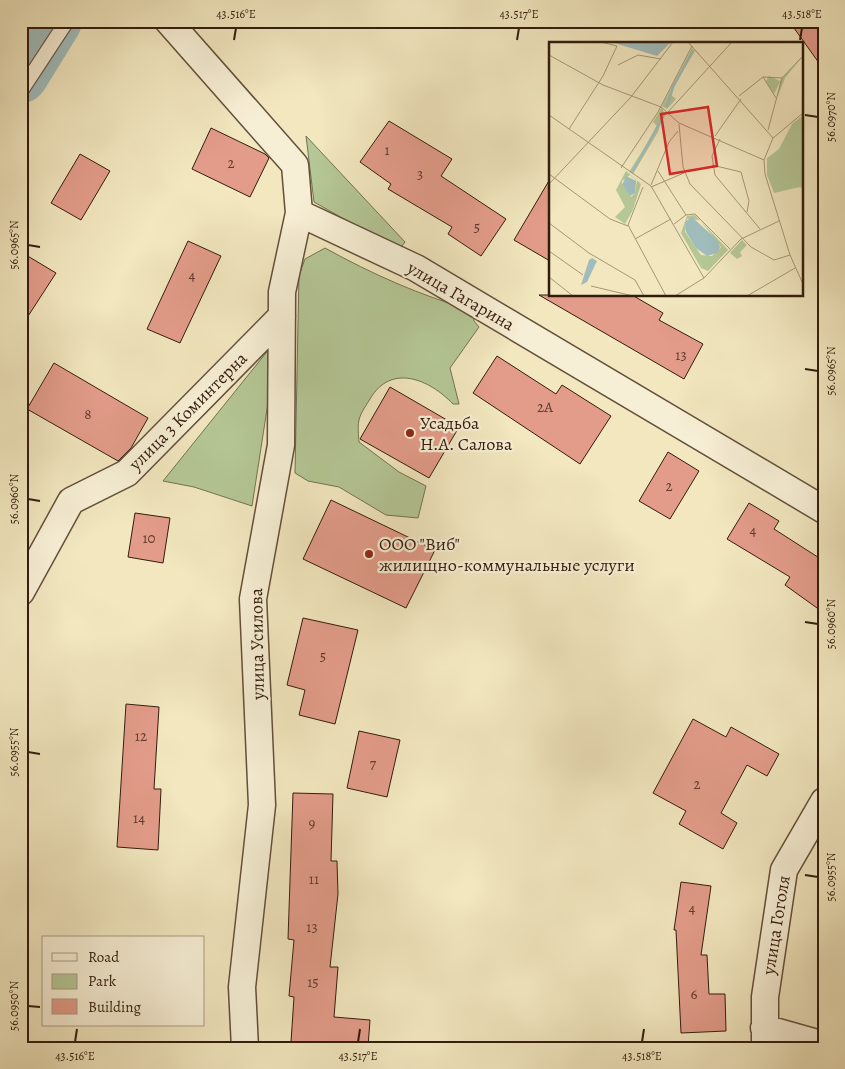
<svg xmlns="http://www.w3.org/2000/svg" width="845" height="1069" font-family="Alegreya,serif">
  <style>
    .green { fill: #b5c796; stroke: #747252 }
    .lines { fill: none; stroke-linecap: round; stroke-linejoin: round }
    .river { stroke: #a0bdbd; stroke-width: 54 }
    .building { fill: #e39c8a; stroke: #331c0e }
    .service-casing { stroke: #634f3a; stroke-width: 16 }
    .minor-casing { stroke: #634f3a; stroke-width: 29 }
    .service { stroke: #f7efd5; stroke-width: 14 }
    .minor { stroke: #f7efd5; stroke-width: 26 }
    .ticks { fill: none; stroke: #331c0e; stroke-width: 2 }
    .poi-dot { fill: #8f2418; stroke: #f7efd5; stroke-width: 2 }
    .labels { text-anchor: middle; dominant-baseline: central; stroke-width: 4.5; stroke-linejoin: round; paint-order: stroke }
    .number-label { font-size: 15px; fill: #5f3c2d }
    .street-label { font-size: 18px; fill: #331c0e; stroke: #f7efd5 }
    .poi-label { font-size: 18px; fill: #331c0e; stroke: #f7efd5; text-anchor: start }
    .inset-river { fill: none; stroke: #a0bdbd; stroke-width: 2.5 }
    .inset-road { fill: none; stroke: #a69678; stroke-width: 1 }
    .view { fill: #d62828; fill-opacity: 0.15; stroke: #d62828; stroke-width: 2.5 }
    .inset-edge { fill: none; stroke: #331c0e; stroke-width: 2.5 }
    .neatline { fill: none; stroke: #331c0e; stroke-width: 2 }
    .ticks-label { font-size: 12px; text-anchor: middle; fill: #331c0e }
  </style>
  <rect width="100%" height="100%" fill="#f2e7bf"/>
  <filter id="stains"><feTurbulence type="fractalNoise" baseFrequency=".004" numOctaves="4"/><feColorMatrix values="0 0 0 0 .2 0 0 0 0 .09 0 0 0 0 .02 0 0 0 .5 -.17"/></filter>
  <radialGradient id="worn" r=".72"><stop offset=".6" stop-color="#630" stop-opacity="0"/><stop offset="1" stop-color="#630" stop-opacity=".3"/></radialGradient>
  <!-- green -->
  <path class="green" d="M21 21H41L21 53Z
    M306 136 405 242 399 250 314 202Z
    M325 248C372 274 421 296 472 310L474 321 479 327 450 368 459 404H453C429 379 391 363 370 399 358 418 357 419 359 442L399 472 426 486 418 518 386 515 339 487 308 481 295 473 299 275 305 259Z
    M278 338 252 506 194 487 163 481Z"/>
  <g class="lines">
    <!-- river -->
    <path class="river" d="M21 76 55 21"/>
  </g>
  <!-- building -->
  <path class="building" d="M789 21H824V70Z
    M389 121 452 159 441 176 506 219 481 256 448 234 452 227 388 189 391 184 360 162Z
    M211 128 265 154 269 158 250 197 192 169Z
    M80 154 110 171 81 220 51 203Z
    M550 179V261L514 240Z
    M188 241 221 256 180 343 147 329Z
    M21 252 56 273 21 327Z
    M539 295H632L663 313 659 320 703 344 684 379Z
    M497 356 556 394 562 385 611 416 580 464 473 393Z
    M54 363 148 418 131 448 118 461 27 409Z
    M390 387 459 427 429 478 360 439Z
    M668 452 699 471 670 519 639 501Z
    M331 500 435 550 406 608 303 559Z
    M749 503 779 521 774 529 824 561V613L785 585 790 577 727 539Z
    M135 513 170 518 163 563 128 557Z
    M303 618 358 630 335 724 299 715 305 690 287 685Z
    M126 704 159 707 154 789H161L158 850 117 847Z
    M693 719 726 737 731 727 779 754 767 776 747 765 721 813 737 823 723 849 679 824 686 811 653 793Z
    M359 731 400 740 387 797 347 788Z
    M293 793 333 794 331 861H337L338 894 330 967H338L334 1017 370 1020 368 1047 291 1042 294 997 289 996 294 940 288 939Z
    M681 882 711 886 701 955H707L709 994H725L726 1031 681 1033 676 930H674Z"/>
  <g class="lines">
    <!-- service casing -->
    <g class="service-casing">
      <path id="service" d="M21 91 67 21"/>
    </g>
    <!-- minor casing -->
    <g class="minor-casing">
      <path id="minor" d="M168 21 295 165 299 213 416 268 824 510
        M21 592 71 501 127 473 282 316
        M764 1028 824 1045
        M245 1048 242 987 262 805 253 599 281 445 282 292 299 213
        M765 1048V997L784 870 824 801"/>
    </g>
    <!-- service -->
    <use href="#service" class="service"/>
    <!-- minor -->
    <use href="#minor" class="minor"/>
  </g>
  <!-- ticks -->
  <path class="ticks" d="M234 40 236 28M517 40 519 28M800 40 802 28M805 115 818 117M28 245 40 247M805 369 818 371M28 499 40 501M805 622 818 624M28 752 40 754M805 875 818 877M28 1006 40 1007M75 1042 77 1029M358 1042 360 1029M642 1042 644 1029"/>
  <!-- markers -->
  <g class="poi-dot">
    <circle cx="410" cy="433" r="5"/>
    <circle cx="369" cy="554" r="5"/>
  </g>
  <g class="labels">
    <!-- number labels -->
    <g class="number-label">
      <text x="387" y="150">1</text>
      <text x="231" y="163">2</text>
      <text x="420" y="174">3</text>
      <text x="477" y="227">5</text>
      <text x="192" y="275">4</text>
      <text x="681" y="355">13</text>
      <text x="545" y="407">2А</text>
      <text x="88" y="414">8</text>
      <text x="669" y="486">2</text>
      <text x="753" y="530">4</text>
      <text x="149" y="538">10</text>
      <text x="323" y="656">5</text>
      <text x="141" y="736">12</text>
      <text x="373" y="764">7</text>
      <text x="697" y="784">2</text>
      <text x="139" y="818">14</text>
      <text x="312" y="823">9</text>
      <text x="314" y="879">11</text>
      <text x="692" y="908">4</text>
      <text x="312" y="927">13</text>
      <text x="313" y="982">15</text>
      <text x="694" y="994">6</text>
    </g>
    <!-- street labels -->
    <g class="street-label">
      <text transform="translate(461 296) rotate(30)">улица Гагарина</text>
      <text transform="translate(188 411) rotate(-45)">улица 3 Коминтерна</text>
      <text transform="translate(257 644) rotate(-91)">улица Усилова</text>
      <text transform="translate(776 925) rotate(-81)">улица Гоголя</text>
    </g>
    <!-- poi labels -->
    <g class="poi-label">
      <text x="420" y="423">Усадьба<tspan x="420" dy="21">Н.А. Салова</tspan></text>
      <text x="379" y="544">ООО "Виб"<tspan x="379" dy="21">жилищно-коммунальные услуги</tspan></text>
    </g>
  </g>
  <!-- overview -->
  <g transform="translate(549 42)">
    <rect width="254" height="254" fill="#f2e7bf"/>
    <path d="M143 6 146 9 128 38 122 53 127 57 118 67 113 64ZM254 14 236 36 229 54 231 40 225 52 217 39 220 34 231 39ZM113 65 115 71 109 90 84 132 80 130 104 92 108 84 104 80ZM254 73V147L251 145 225 151 218 133V116L230 107 243 82ZM77 129 92 142 84 168 76 182 66 175 76 165 67 148ZM81 133 88 139 86 151 82 155 73 143V139ZM146 173 151 178 138 177 136 190 152 213 163 214 172 205 151 178 179 208 159 229 152 226 132 191 138 174ZM193 198 198 203 191 210 193 214 188 217 181 211Z" fill="#b5c796" fill-rule="evenodd"/>
    <path d="M62 0H122L108 14ZM77 134 87 139 86 151 81 154 73 143ZM143 175 168 198 171 205 168 211 158 214 147 206 137 190 136 180ZM43 216 48 219 38 240 32 243 40 218Z" fill="#a0bdbd"/>
    <path class="inset-river" d="M118 65 124 45 144 9M83 131 116 71"/>
    <path class="inset-road" d="M139 0 224 96M0 13 54 43 112 65 130 81 215 118M69 23 89 13 112 17M214 35 227 56M190 54 214 35 233 36M119 70 183 0M0 73 102 144 155 236M130 82 134 125 141 142 202 205 225 218 241 213M20 87 54 34 68 4 52 0M219 88 233 36 254 14M166 94 192 57M224 96 215 118 216 132 241 213 254 242M224 96 254 71M171 97 163 114 166 133 211 187M163 123 192 130 200 159 198 170M72 126 109 70 143 4M109 129 137 173 125 182M0 132 61 177 79 184M0 142 82 55 124 0M102 143 120 100 129 89M94 145 79 183 117 254M102 145 135 131M137 173 146 172 181 207M0 181 40 211 86 238 95 254M86 197 122 177M0 209 34 233M0 235 24 254M42 244 84 254M126 254 155 236 192 197 230 179M198 254 246 226"/>
    <path class="view" d="M159 65 168 124 121 132 112 72Z"/>
    <rect width="254" height="254" class="inset-edge"/>
  </g>
  <!-- margin -->
  <rect width="845" height="1069" fill="none" stroke="#f2e7bf" stroke-width="55"/>
  <!-- legend -->
  <rect x="42" y="936" width="162" height="90" fill="#f7efd5" stroke="#a99b85"/>
  <rect x="52" y="953" width="25" height="8" fill="#f7efd5" stroke="#a99b85"/>
  <text x="88" y="962" font-size="15" fill="#331c0e">Road</text>
  <rect x="52" y="974" width="25" height="15" fill="#b5c796" stroke="#a99b85"/>
  <text x="88" y="986" font-size="15" fill="#331c0e">Park</text>
  <rect x="52" y="999" width="25" height="15" fill="#e39c8a" stroke="#a99b85"/>
  <text x="88" y="1012" font-size="15" fill="#331c0e">Building</text>
  <rect x="28" y="28" width="790" height="1014" class="neatline"/>
  <g class="ticks-label">
    <text x="236" y="18">43.516°E</text>
    <text x="519" y="18">43.517°E</text>
    <text x="802" y="18">43.518°E</text>
    <text transform="translate(831 117) rotate(-90)" y="4">56.0970°N</text>
    <text transform="translate(14 245) rotate(-90)" y="4">56.0965°N</text>
    <text transform="translate(831 371) rotate(-90)" y="4">56.0965°N</text>
    <text transform="translate(14 499) rotate(-90)" y="4">56.0960°N</text>
    <text transform="translate(831 624) rotate(-90)" y="4">56.0960°N</text>
    <text transform="translate(14 752) rotate(-90)" y="4">56.0955°N</text>
    <text transform="translate(831 877) rotate(-90)" y="4">56.0955°N</text>
    <text transform="translate(14 1006) rotate(-90)" y="4">56.0950°N</text>
    <text x="75" y="1060">43.516°E</text>
    <text x="358" y="1060">43.517°E</text>
    <text x="642" y="1060">43.518°E</text>
  </g>
  <rect width="100%" height="100%" filter="url(#stains)"/>
  <rect width="100%" height="100%" fill="url(#worn)"/>
</svg>
